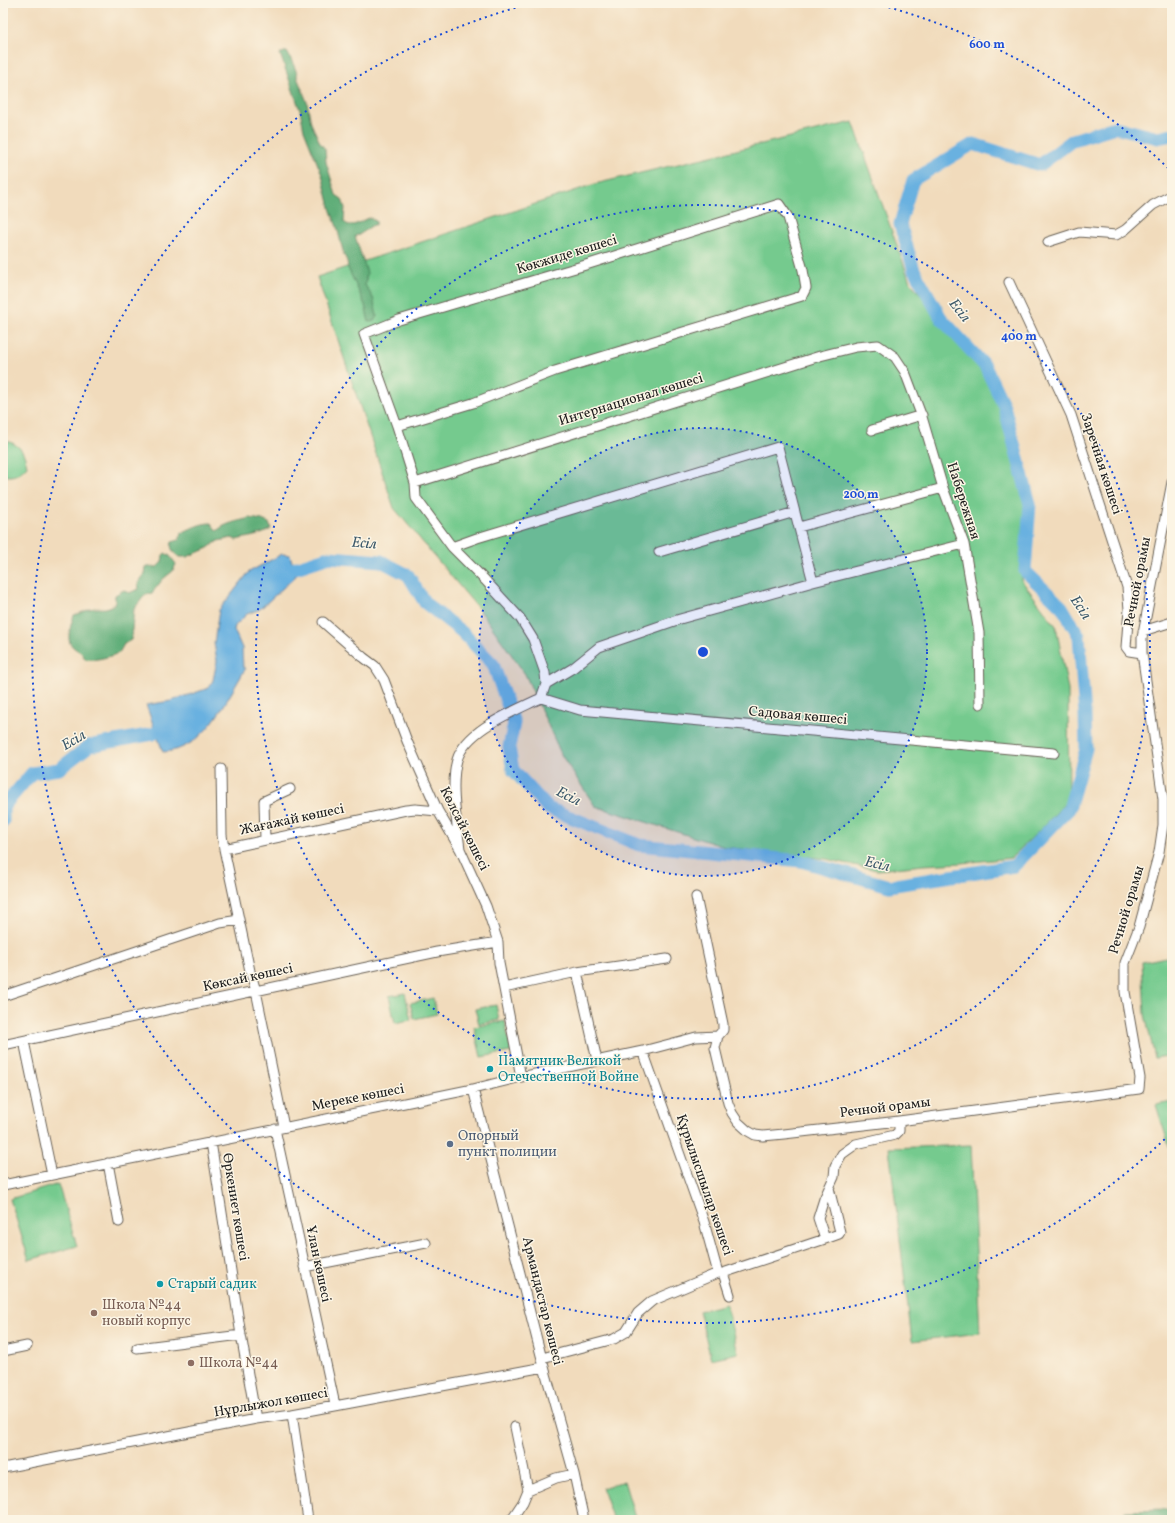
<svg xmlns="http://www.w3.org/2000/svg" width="1175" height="1523" font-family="Vollkorn,serif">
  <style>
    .green { fill: #75ca8e; stroke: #487355 }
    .forest { fill: #60ae79; stroke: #3e654a }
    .water { fill: #69b1e0; stroke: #42667e }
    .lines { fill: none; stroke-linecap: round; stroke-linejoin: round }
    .river { stroke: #69b1e0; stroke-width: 13 }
    .minor-casing { stroke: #675f54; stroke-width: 11 }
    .minor { stroke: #fff; stroke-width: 9 }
    .ring { fill: none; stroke: #1d4ed8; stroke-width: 2; stroke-dasharray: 2 4 }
    .culture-dot { fill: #0f9aa8; stroke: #fcf5e5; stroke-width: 1.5 }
    .service-dot { fill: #5c6f8a; stroke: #fcf5e5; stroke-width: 1.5 }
    .education-dot { fill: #8d6e63; stroke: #fcf5e5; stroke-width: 1.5 }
    .labels { text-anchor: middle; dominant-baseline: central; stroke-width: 3; stroke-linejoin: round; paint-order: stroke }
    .street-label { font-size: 14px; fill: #1c1c1c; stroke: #fcf5e5 }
    .culture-label { font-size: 14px; fill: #0d838f; stroke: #fcf5e5; text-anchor: start }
    .service-label { font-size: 14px; fill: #4e5e75; stroke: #fcf5e5; text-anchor: start }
    .education-label { font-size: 14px; fill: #785e54; stroke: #fcf5e5; text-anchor: start }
    .water-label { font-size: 15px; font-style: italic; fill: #3b586a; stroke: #fcf5e5 }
    .centre { fill: #1d4ed8; stroke: #fcf5e5; stroke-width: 2 }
    .ring-label { font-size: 12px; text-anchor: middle; font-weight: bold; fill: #1d4ed8; stroke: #fcf5e5; stroke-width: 3; stroke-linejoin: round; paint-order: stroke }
  </style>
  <rect width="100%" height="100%" fill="#fcf5e5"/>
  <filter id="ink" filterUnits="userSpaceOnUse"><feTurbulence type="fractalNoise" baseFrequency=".025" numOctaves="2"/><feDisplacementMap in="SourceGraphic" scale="8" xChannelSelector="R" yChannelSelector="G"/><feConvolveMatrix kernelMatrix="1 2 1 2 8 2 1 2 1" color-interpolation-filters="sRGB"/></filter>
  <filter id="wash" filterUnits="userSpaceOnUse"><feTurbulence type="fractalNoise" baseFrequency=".012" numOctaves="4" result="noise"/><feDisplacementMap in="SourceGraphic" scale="16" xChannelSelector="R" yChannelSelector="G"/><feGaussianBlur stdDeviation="0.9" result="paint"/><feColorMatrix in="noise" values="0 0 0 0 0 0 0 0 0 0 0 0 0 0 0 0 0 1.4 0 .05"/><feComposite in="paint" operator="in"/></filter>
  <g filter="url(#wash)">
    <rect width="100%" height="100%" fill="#f1dbbc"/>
    <!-- green -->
    <path class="green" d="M853 122 910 282 1000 385 1028 502 1022 581 1056 626 1068 690 1069 799 1042 828 1011 858 962 863 923 865 877 870 826 859 725 847 595 806 562 756 525 674 482 613 394 508 317 277 595 184Z
      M8 441C22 447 24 452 27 466 20 474 13 478 3 475V443Z
      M1166 957H1172V1055L1155 1058 1145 1015 1142 962Z
      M405 993 411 1020 395 1023 389 996Z
      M433 998 437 1014 414 1019 410 1003Z
      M496 1005 499 1020 479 1024 475 1009Z
      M505 1021 511 1052 481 1057 474 1027Z
      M1172 1102V1155L1156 1105Z
      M971 1145 980 1333 912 1341 889 1148Z
      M58 1184 77 1246 29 1260 10 1199Z
      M726 1304 738 1353 711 1359 699 1311Z
      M624 1481 636 1520H613L602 1488Z"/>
    <!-- forest -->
    <path class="forest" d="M284 52H287C290 57 298 72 297 77L307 102 311 123 320 143 325 149 326 162 336 195 342 199 345 208 344 222C353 230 360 220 370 218L376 221V224C367 227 364 234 355 236L367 273 365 285 373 298 377 316 374 321 369 322 365 305 348 268 347 261 344 255 337 227 331 211 322 175 304 130 300 110 280 54Z
      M250 518 262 520 269 523 271 529C261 536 248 537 236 540L232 538 218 541 208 548 187 557H179L173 552 171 546 172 542 179 540 181 533C190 529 200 523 211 523L217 531C224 523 240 521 250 518Z
      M165 553 170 556 176 564 173 571 163 579 152 593 145 595 134 609 131 640 124 644 119 653C108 657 96 661 85 659 81 650 78 652 72 646 65 640 72 622 74 615 79 614 85 611 90 609 100 606 105 612 115 603V595L124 590 129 593 139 589 138 583 145 574 146 567H157L162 562 163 555Z
      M1172 1509V1520H1124V1510Z"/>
    <!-- water -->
    <path class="water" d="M282 554 290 555 296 576 260 609 247 614 235 626 234 630 242 648 243 668H246C226 700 206 750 163 752L146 705 171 701 209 688 213 680 217 661 214 643 219 610 249 572Z"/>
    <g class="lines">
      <!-- river -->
      <path class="river" d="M277 574 329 557 381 561 408 575 425 603 462 632 493 664 514 723 509 747 513 770 548 808 639 845 801 861 889 886 1014 866 1069 809 1086 749 1085 715 1079 636 1062 607 1025 571 1030 504 1004 406 985 366 941 318 914 270 900 224 913 180 973 144 1040 165 1073 140 1115 127 1158 138 1172 135
        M3 822V807L32 773 59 769 89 746 153 734 171 723"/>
    </g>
  </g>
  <g filter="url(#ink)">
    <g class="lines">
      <!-- minor casing -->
      <g class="minor-casing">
        <path id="minor" d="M1048 242 1079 232 1116 235 1125 230 1153 205 1172 195
          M1009 282 1071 415 1127 587 1129 609 1126 647 1129 651 1142 653
          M397 426 473 403 555 371 802 296 806 288 803 270 788 217 779 204 589 264 399 320 364 334 397 426 415 483 416 498 452 547 485 580 520 618 533 639 545 673 546 684 541 698C515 711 466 729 457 760 450 784 457 824 460 849
          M872 430 922 415
          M415 483 820 356 856 347 878 345 895 357 905 372 922 417 943 488 964 544 979 633 980 704
          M799 527 943 488
          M452 547 477 538 778 447 813 582
          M659 552 795 512
          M323 622 363 657 375 666 384 680 407 741 422 775 438 811 460 849 486 906 498 942 499 963 521 1077
          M1143 631 1172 622
          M546 684 573 668 599 647 680 619 813 582 964 544
          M541 698 580 710 1054 753
          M221 769 222 835 224 849
          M265 840 264 801 290 789
          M696 897 723 1024V1030L718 1036 715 1048 728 1103 732 1113 738 1122 748 1131 755 1135 763 1136 784 1134 899 1121 1139 1089 1140 1078 1125 992V963L1139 927 1159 852 1163 825V799L1142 653V638L1172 482
          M577 972 597 1060
          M504 988 577 972 667 959
          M6 995 220 923 239 920
          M24 1041 52 1175
          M3 1045 437 952 498 942
          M643 1051 704 1222 718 1273
          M473 1089 544 1367 574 1474 584 1520
          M284 1127 256 991 250 971 224 849 406 810 415 809 438 811
          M275 1129 335 1405
          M211 1142 241 1335 256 1419
          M108 1163 119 1222
          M3 1185 473 1089 521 1077 643 1051 696 1037 718 1036
          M825 1239 839 1234 840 1232 829 1188
          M304 1267 426 1243
          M723 1273 730 1295
          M137 1348 241 1335
          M3 1351 27 1346
          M542 1358 614 1339 626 1332 638 1313 652 1301 718 1273H723L825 1239 818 1218 824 1199 834 1177 835 1166 842 1154 856 1144 895 1135 899 1131V1121
          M292 1414 308 1520
          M3 1468 256 1419 292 1414 544 1367
          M528 1490 556 1478 574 1474
          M511 1520 523 1502 528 1490 515 1427"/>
      </g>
      <!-- minor -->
      <use href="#minor" class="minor"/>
    </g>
  </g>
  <!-- distance rings -->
  <circle cx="703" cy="652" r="224" fill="#1d4ed8" fill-opacity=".12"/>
  <g class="ring">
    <circle cx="703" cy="652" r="224"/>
    <circle cx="703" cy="652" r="447"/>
    <path d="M1169 1135A671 671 0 1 1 529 4M877 4A671 671 0 0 1 1169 169"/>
  </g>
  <!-- markers -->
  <g class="culture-dot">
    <circle cx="490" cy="1069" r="4"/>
    <circle cx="160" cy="1284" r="4"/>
  </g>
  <circle class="service-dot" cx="450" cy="1144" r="4"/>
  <g class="education-dot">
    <circle cx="94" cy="1313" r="4"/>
    <circle cx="191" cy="1363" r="4"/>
  </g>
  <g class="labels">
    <!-- street labels -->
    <g class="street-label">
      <text transform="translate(567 255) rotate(-17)">Көкжиде көшесі</text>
      <text transform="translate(631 400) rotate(-17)">Интернационал көшесі</text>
      <text transform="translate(1101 464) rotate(72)">Заречная көшесі</text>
      <text transform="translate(963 501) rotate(72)">Набережная</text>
      <text transform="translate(1138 582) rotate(-79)">Речной орамы</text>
      <text transform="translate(798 716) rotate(5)">Садовая көшесі</text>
      <text transform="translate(292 820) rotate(-12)">Жағажай көшесі</text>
      <text transform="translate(464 829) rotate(63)">Көлсай көшесі</text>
      <text transform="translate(1127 910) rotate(-73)">Речной орамы</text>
      <text transform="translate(248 978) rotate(-12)">Көксай көшесі</text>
      <text transform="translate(358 1098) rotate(-11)">Мереке көшесі</text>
      <text transform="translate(885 1108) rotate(-7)">Речной орамы</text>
      <text transform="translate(704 1185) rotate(71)">Құрылысшылар көшесі</text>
      <text transform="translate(235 1207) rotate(81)">Өркениет көшесі</text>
      <text transform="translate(318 1264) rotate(78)">Ұлан көшесі</text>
      <text transform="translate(542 1301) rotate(76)">Армандастар көшесі</text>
      <text transform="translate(271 1403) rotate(-10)">Нұрлыжол көшесі</text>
    </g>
    <!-- culture labels -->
    <g class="culture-label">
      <text x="498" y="1061">Памятник Великой<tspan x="498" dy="16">Отечественной Войне</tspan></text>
      <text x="168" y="1284">Старый садик</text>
    </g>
    <!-- service labels -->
    <g class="service-label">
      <text x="458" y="1136">Опорный<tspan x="458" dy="16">пункт полиции</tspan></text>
    </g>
    <!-- education labels -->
    <g class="education-label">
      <text x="102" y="1305">Школа №44<tspan x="102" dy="16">новый корпус</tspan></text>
      <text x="199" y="1363">Школа №44</text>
    </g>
    <!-- water labels -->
    <g class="water-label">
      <text transform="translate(959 311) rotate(52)">Есіл</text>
      <text transform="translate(364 544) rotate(5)">Есіл</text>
      <text transform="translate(1080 608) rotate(56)">Есіл</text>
      <text transform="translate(74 741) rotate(-31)">Есіл</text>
      <text transform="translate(568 797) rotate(27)">Есіл</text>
      <text transform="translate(877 865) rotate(13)">Есіл</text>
    </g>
  </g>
  <circle cx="703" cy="652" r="6" class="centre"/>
  <g class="ring-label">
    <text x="987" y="48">600 m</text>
    <text x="1019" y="340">400 m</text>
    <text x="861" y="498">200 m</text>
  </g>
  <!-- margin -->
  <rect width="1175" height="1523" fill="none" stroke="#fcf5e5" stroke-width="16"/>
</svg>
